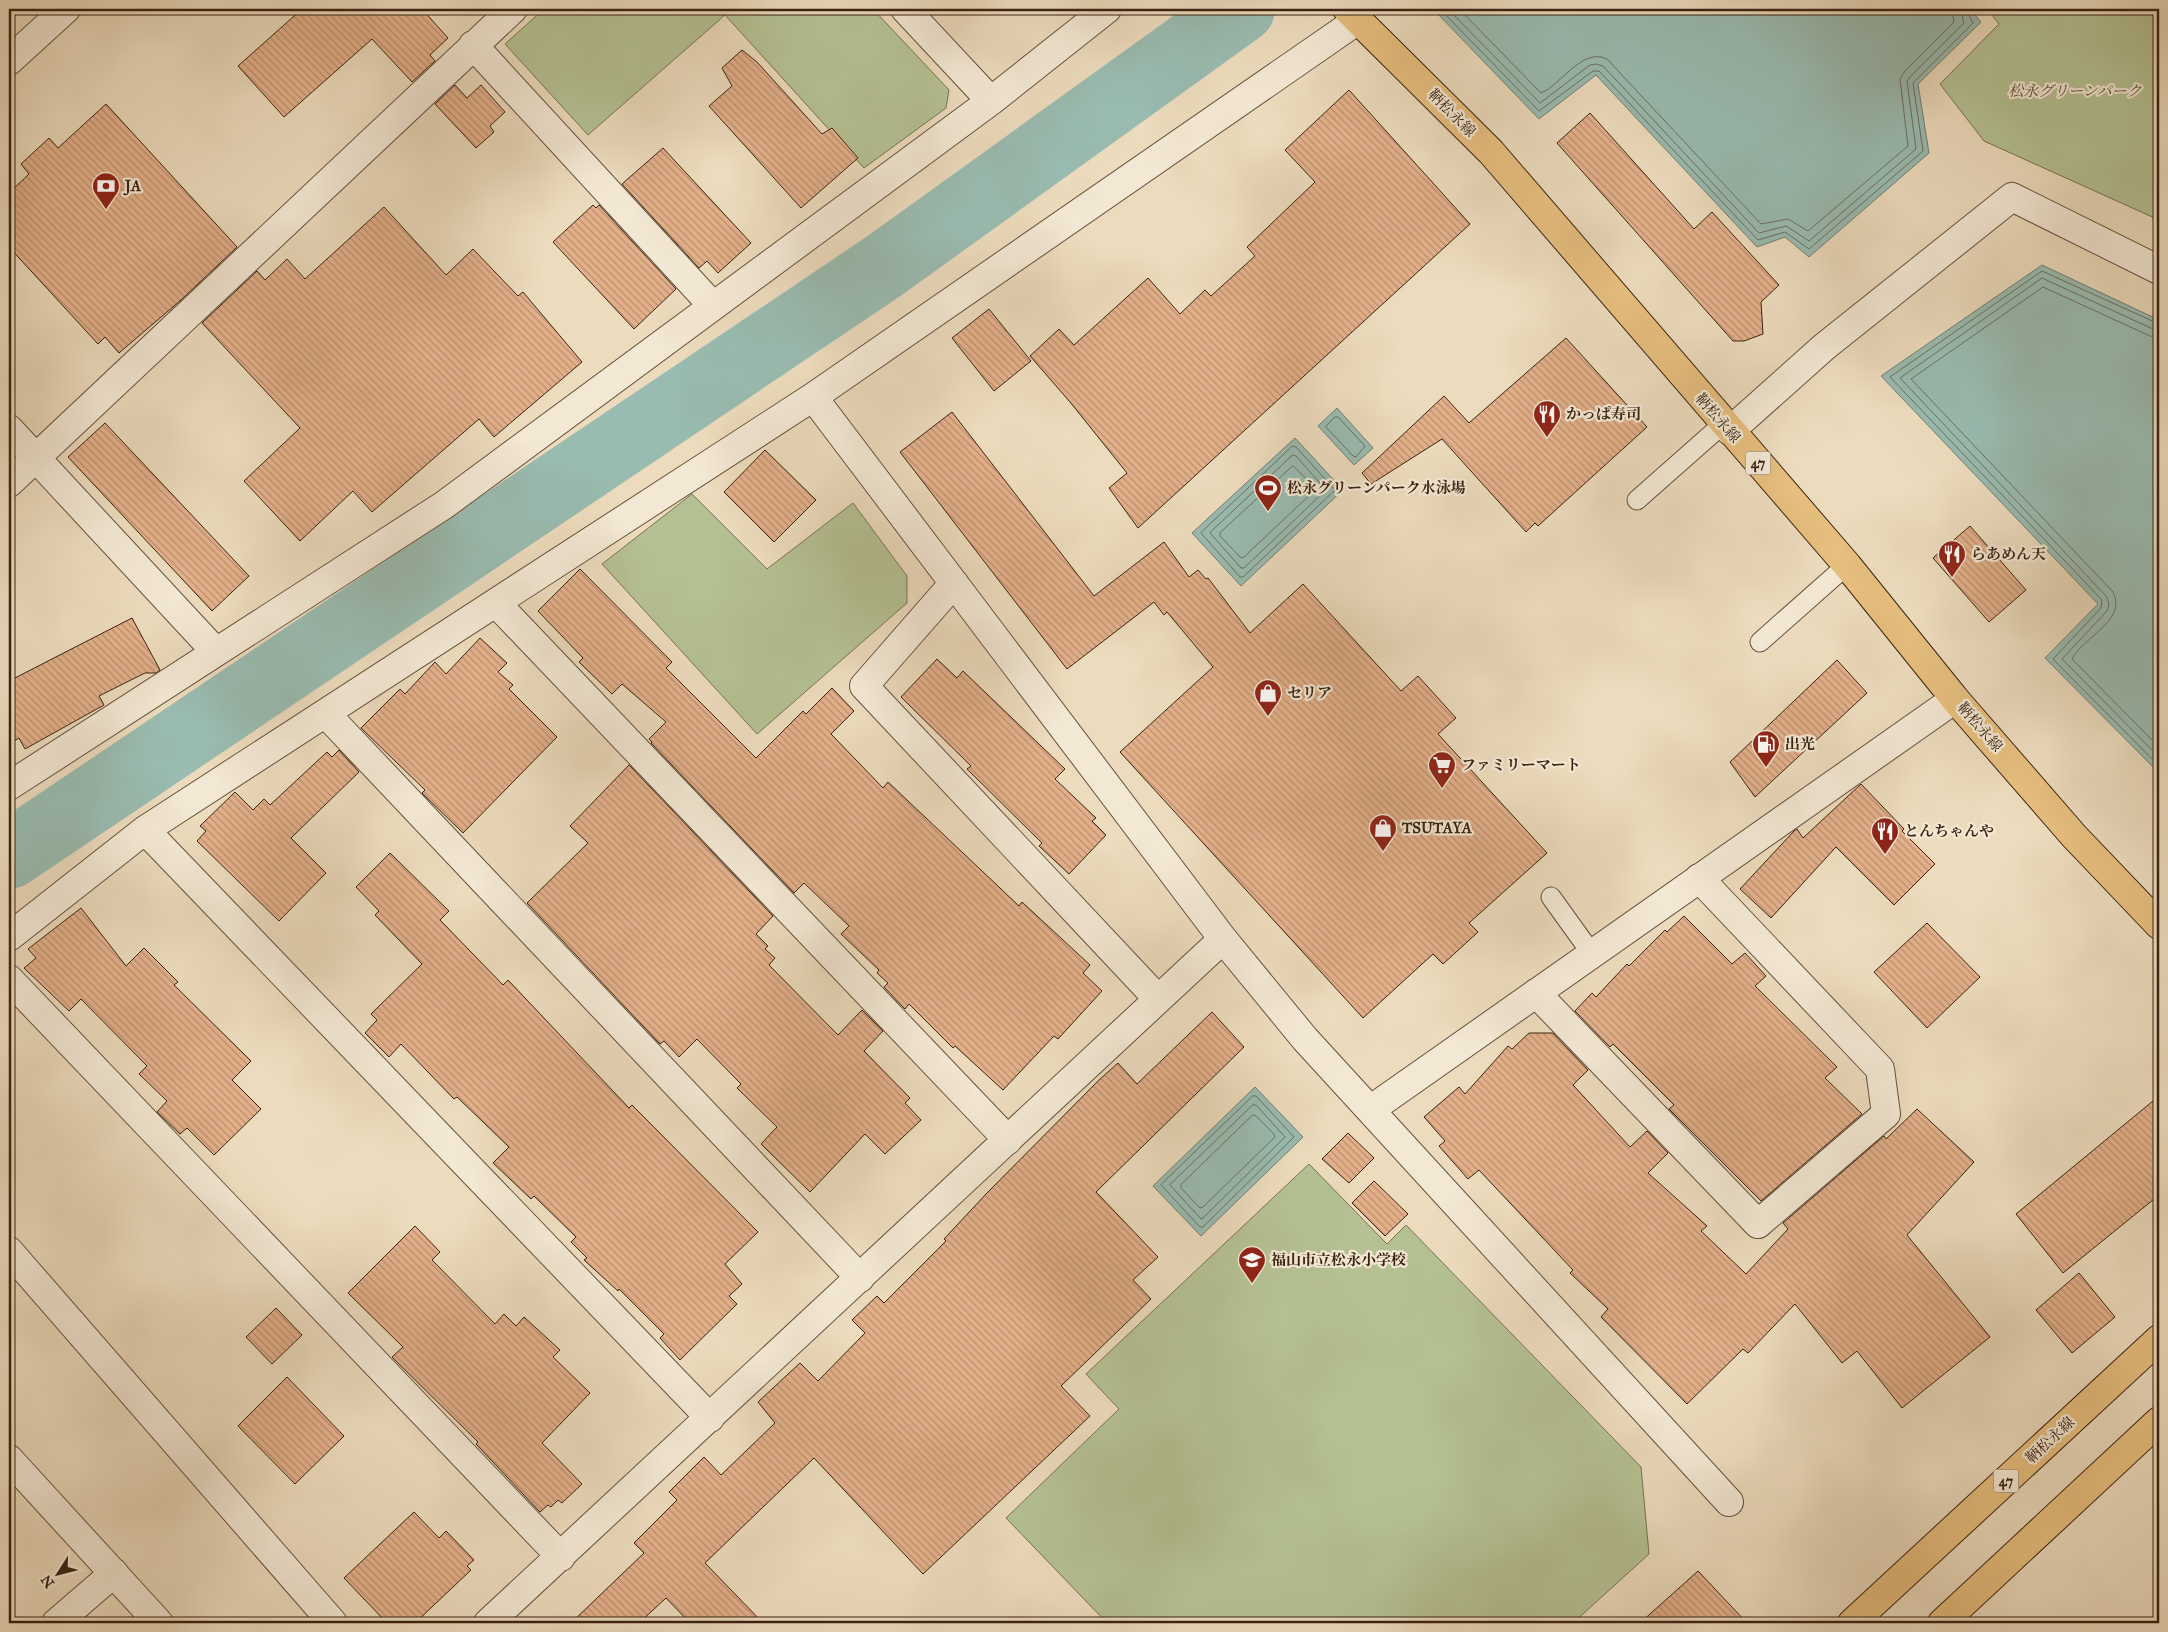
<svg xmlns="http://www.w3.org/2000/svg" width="2168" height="1632" font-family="'IM FELL Great Primer','Noto Serif JP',serif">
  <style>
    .park { fill: #b5c193; stroke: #787252 }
    .water { fill: #99bbb0; stroke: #737e71 }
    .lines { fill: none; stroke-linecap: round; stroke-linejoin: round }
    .shore { stroke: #6a6f61; stroke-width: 1 }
    .river { stroke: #99bbb0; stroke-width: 68 }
    .building { fill: url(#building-back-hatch); stroke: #3a2312 }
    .service-casing { stroke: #66513d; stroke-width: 21 }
    .minor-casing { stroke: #66513d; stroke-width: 30 }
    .tertiary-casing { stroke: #66513d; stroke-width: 30 }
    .primary-casing { stroke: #3a2312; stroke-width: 30 }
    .service { stroke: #f3e8d4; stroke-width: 19 }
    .minor { stroke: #f3e8d4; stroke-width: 28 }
    .tertiary { stroke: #f3e8d4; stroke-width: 28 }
    .primary { stroke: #e6be7e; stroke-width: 28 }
    .labels { text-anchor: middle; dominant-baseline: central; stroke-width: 4.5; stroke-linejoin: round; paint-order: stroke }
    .shield { fill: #f3e8d4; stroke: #725e4c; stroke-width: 1 }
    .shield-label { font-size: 14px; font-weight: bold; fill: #3a2312 }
    .park-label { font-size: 15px; font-style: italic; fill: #594a32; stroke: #f3e8d4 }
    .street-label { font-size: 15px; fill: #3a2312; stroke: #f3e8d4 }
    .poi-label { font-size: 15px; font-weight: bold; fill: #3a2312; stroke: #f3e8d4; text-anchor: start }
  </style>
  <defs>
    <pattern id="building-back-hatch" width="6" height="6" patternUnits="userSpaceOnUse" patternTransform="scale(1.25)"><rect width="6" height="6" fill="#e3b08a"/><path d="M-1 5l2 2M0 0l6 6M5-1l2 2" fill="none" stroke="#b98f6f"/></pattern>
  </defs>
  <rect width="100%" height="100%" fill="#ecdbbd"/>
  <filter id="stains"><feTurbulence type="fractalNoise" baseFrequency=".004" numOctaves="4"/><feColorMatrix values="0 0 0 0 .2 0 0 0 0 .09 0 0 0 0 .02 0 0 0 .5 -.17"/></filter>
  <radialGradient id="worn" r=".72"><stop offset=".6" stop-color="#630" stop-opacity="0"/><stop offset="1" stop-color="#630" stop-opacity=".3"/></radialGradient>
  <!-- park -->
  <path class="park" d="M544 9H873L949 90 946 108 864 168 725 15 588 135 505 44Z
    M1987 9H2159V220L1984 141 1940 84 1999 24Z
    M692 494 767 569 853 503 907 576V603L757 734 602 564Z
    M1309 1164 1387 1244 1406 1225 1641 1467 1649 1554 1573 1623H1107L1006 1518 1119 1409 1086 1374Z"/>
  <!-- water -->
  <path class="water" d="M1433 9H1970L1981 22 1918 84 1929 153 1809 257 1785 237 1757 247 1596 75 1539 119Z
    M2042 265 2159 320V773L2045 658 2098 604 1881 376Z
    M1337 408 1373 448 1354 465 1318 426Z
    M1295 438 1343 490 1241 586 1192 533Z
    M1255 1087 1303 1137 1201 1236 1153 1186Z"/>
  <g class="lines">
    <!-- shore -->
    <path class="shore" d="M1440 9 1539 111 1593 71H1599L1758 240 1785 232 1809 249 1923 151 1913 83 1973 23 1966 9
      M1448 9 1540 103 1590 65 1596 64 1603 66 1759 233 1786 226 1809 241 1916 149 1907 81 1911 76 1964 23 1960 9
      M1459 9 1541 93C1561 85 1582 47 1607 59L1761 224 1788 219 1808 231 1908 146 1900 79 1905 71 1954 22 1952 9
      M2159 324 2042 271 1890 377 2102 600 2101 608 2053 659 2159 766
      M2159 330 2153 329 2042 278 1900 378 2107 597 2109 605 2107 611 2062 659 2159 757
      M2159 337 2150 336 2043 287 1911 379 2113 592C2128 620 2082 638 2072 659L2159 747
      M1335 417H1338L1365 446 1356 457 1353 456 1326 427Z
      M1293 446 1296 447 1335 490 1243 577H1240L1201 533Z
      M1293 455 1296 456 1326 490 1244 568H1241L1210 533Z
      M1293 466 1315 487V490L1244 557 1241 558 1220 536V533Z
      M1253 1096H1256L1294 1137 1203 1227H1200L1161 1185Z
      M1253 1105H1256L1285 1137 1203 1218 1201 1219 1170 1185Z
      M1253 1115 1256 1116 1274 1134 1275 1137 1203 1207 1200 1208 1181 1188V1185Z"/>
    <!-- river -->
    <path class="river" d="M9 855 884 266 1241 9"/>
  </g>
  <!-- building -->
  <path class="building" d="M302 9H422L448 38 430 55 435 61 412 82 372 39 284 117 238 66Z
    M742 50 757 62 822 134 832 128 858 158 801 208 709 106 732 86 722 68Z
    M455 85 467 98 481 85 505 112 490 126 494 132 476 148 435 104Z
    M1349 90 1470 224 1138 528 1109 488 1127 473 1070 402 1030 356 1059 329 1074 345 1148 278 1180 314 1205 290 1211 296 1255 256 1247 247 1315 182 1285 150Z
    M106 104 237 247 181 300 119 353 105 337 98 344 9 247V193L29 174 21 164 49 138 58 148Z
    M1590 113 1694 229 1712 212 1779 285 1761 302 1763 334 1744 341H1733L1557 143Z
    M663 148 751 243 718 273 707 261 699 268 622 184Z
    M593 205 596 208 599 205 676 289 634 329 553 242Z
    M384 207 446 275 473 249 518 296 523 292 582 362 494 437 479 419 372 512 353 491 300 541 244 481 300 428 202 323 257 271 265 280 287 259 305 279Z
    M989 309 1031 361 994 391 952 338Z
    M1566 338 1647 427 1538 526 1535 523 1526 532 1442 439 1371 484 1362 473 1444 396 1469 423Z
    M952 412 1094 596 1164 542 1189 577 1198 570 1206 579 1208 578 1250 633 1303 584 1401 691 1418 676 1456 718 1438 734 1547 853 1469 923 1478 932 1443 964 1433 954 1363 1018 1120 752 1213 667 1167 612 1164 615 1154 602 1067 669 900 452Z
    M105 423 249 576 212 611 68 457Z
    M765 450 816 500 774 542 724 492Z
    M1970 526 2026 590 1989 622 1933 558Z
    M580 569 672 662 666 668 756 758 803 711 806 714 832 688 854 711 831 734 883 788 888 782 1019 906 1022 902 1090 965 1083 973 1102 991 1058 1039 1054 1036 1003 1090 955 1046 953 1048 909 1004 905 1009 884 987 888 983 877 973 879 970 841 934 849 926 804 883 794 893 651 743 652 742 649 739 666 722 622 684 612 694 579 662 583 658 538 611Z
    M132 618 160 670 156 673H145L99 696 104 705 25 749 19 738 9 744V681Z
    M480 638 507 663 498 672 513 685 509 689 557 737 463 833 422 793 425 790 361 728 400 689 405 694 435 662 446 674Z
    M937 659 957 678 963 671 1065 769 1055 779 1096 818 1092 821 1106 835 1069 874 1039 846 1042 843 967 769 971 766 901 697Z
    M1837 660 1867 693 1755 797 1730 762Z
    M339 750 359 772 291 838 326 873 279 921 197 841 206 831 200 826 235 792 253 810 264 799 270 805 327 752 332 757Z
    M629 765 773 916 756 934 768 946 765 949 775 958 769 965 838 1035 862 1010 883 1031 864 1051 910 1098 905 1103 921 1120 885 1154 865 1134 810 1192 761 1144 777 1127 737 1088 741 1084 697 1039 679 1057 664 1041 660 1044 527 903 588 843 570 826Z
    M1861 784 1904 829 1902 831 1935 864 1894 905 1836 847 1771 918 1740 889 1794 831 1797 829 1803 838Z
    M390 853 449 911 440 920 503 985 508 980 629 1108 632 1105 758 1232 725 1264 742 1284 729 1296 737 1304 680 1360 660 1338 664 1334 619 1289 618 1291 584 1260 587 1258 571 1242 576 1237 534 1196 531 1199 493 1163 509 1147 457 1097 454 1099 401 1044 389 1057 365 1033 377 1020 371 1014 422 964 375 915 379 911 356 887Z
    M81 908 126 966 144 948 178 982 174 985 251 1061 232 1080 261 1109 214 1155 187 1128 180 1134 157 1112 167 1101 139 1074 147 1066 81 999 69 1011 24 968 36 958 28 949Z
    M1684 916 1732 964 1745 953 1766 976 1755 986 1837 1067 1825 1078 1862 1114 1761 1201 1669 1109 1674 1105 1613 1044 1610 1047 1575 1011 1592 993 1596 997 1627 964 1629 966 1665 930 1667 932Z
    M1927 923 1980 977 1927 1028 1874 972Z
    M1212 1012 1244 1047 1096 1192 1158 1257 1133 1280 1151 1299 1061 1386 1090 1416 923 1574 814 1458 705 1563 763 1623H690L666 1598 639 1623H571L644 1553 634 1543 677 1500 669 1492 704 1457 721 1475 775 1423 758 1402 800 1363 818 1381 865 1333 852 1320 877 1296 884 1303 946 1241 944 1239 987 1193 1099 1080 1118 1063 1137 1084Z
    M1529 1033H1553L1588 1070 1573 1085 1630 1147 1647 1131 1668 1153 1648 1173 1707 1226 1701 1231 1746 1274 1788 1229 1783 1223 1884 1136 1886 1139 1917 1109 1974 1162 1907 1235 1990 1337 1902 1408 1857 1351 1842 1363 1795 1304 1748 1353 1743 1349 1687 1404 1601 1317 1608 1309 1570 1273 1573 1270 1479 1170 1468 1179 1439 1146 1445 1141 1424 1117 1459 1087 1465 1094 1508 1046 1512 1049Z
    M2159 1096V1195L2063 1273 2016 1214Z
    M1348 1133 1374 1158 1349 1183 1322 1159Z
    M1374 1181 1408 1214 1385 1236 1352 1203Z
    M415 1226 440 1252 432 1260 495 1324 504 1314 516 1326 524 1317 560 1350 553 1357 590 1393 542 1443 582 1484 562 1503 558 1500 551 1507 548 1505 540 1512 476 1444 478 1442 392 1357 403 1347 348 1293Z
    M2079 1273 2115 1317 2072 1353 2036 1310Z
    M276 1308 302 1335 272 1364 246 1337Z
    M287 1377 344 1436 295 1484 238 1426Z
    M414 1512 439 1538 446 1531 474 1560 467 1566 471 1570 415 1623H387L344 1578Z
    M1698 1571 1747 1623H1640Z"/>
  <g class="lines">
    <!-- service casing -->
    <g class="service-casing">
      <path id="service" d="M1637 500 1723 424
        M1760 642 1847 565
        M1551 897 1592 954"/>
    </g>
    <!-- minor casing -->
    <g class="minor-casing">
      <path id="minor" d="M905 9 991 101
        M473 45 713 306
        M813 397 1223 939 1305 1039 1729 1502
        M9 429 216 652
        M9 483 513 9
        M954 583 864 686 1158 999
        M496 603 1008 1140
        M326 714 860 1278
        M9 786 444 505 991 101 1107 9
        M145 830 710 1418
        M9 937 145 830 813 397 1358 20
        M9 979 561 1557
        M1536 993 1758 1224 1886 1114 1880 1069 1699 878
        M1370 1110 1955 699
        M9 1251 333 1623
        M56 1623 114 1573
        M488 1623 1223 939"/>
    </g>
    <!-- tertiary casing -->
    <g class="tertiary-casing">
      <path id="tertiary" d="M9 61 66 9
        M1730 431 1824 347 2012 197 2159 270
        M9 1459 159 1623"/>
    </g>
    <!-- primary casing -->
    <g class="primary-casing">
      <path id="primary" d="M1347 9 1491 152 1847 565 1955 699 2074 836 2159 925
        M1852 1623 2159 1339
        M1942 1623 2159 1421"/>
    </g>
    <!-- service -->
    <use href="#service" class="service"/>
    <!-- minor -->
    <use href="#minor" class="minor"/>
    <!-- tertiary -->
    <use href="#tertiary" class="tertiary"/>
    <!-- primary -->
    <use href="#primary" class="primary"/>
  </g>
  <!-- icons -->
  <defs>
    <g id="bank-pin" transform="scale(1.4375)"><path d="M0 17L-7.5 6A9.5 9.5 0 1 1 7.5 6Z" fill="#8f2418" stroke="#f3e8d4"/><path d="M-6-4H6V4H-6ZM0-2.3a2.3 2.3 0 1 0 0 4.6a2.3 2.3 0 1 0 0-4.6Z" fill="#fff"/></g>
    <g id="restaurant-pin" transform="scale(1.4375)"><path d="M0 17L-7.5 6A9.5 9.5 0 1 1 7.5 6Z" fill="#8f2418" stroke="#f3e8d4"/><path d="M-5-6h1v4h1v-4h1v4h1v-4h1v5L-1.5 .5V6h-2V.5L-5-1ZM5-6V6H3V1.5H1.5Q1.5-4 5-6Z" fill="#fff"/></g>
    <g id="stadium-pin" transform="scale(1.4375)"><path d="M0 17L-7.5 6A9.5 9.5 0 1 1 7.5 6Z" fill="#8f2418" stroke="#f3e8d4"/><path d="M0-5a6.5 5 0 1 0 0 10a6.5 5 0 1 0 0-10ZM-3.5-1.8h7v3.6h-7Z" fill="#fff"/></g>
    <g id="shop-pin" transform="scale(1.4375)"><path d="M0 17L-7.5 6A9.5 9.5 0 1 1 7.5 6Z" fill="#8f2418" stroke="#f3e8d4"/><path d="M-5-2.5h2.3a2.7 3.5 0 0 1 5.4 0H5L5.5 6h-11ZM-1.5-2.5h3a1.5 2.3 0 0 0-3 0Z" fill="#fff"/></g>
    <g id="fuel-pin" transform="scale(1.4375)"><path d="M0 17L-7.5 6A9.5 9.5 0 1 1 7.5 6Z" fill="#8f2418" stroke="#f3e8d4"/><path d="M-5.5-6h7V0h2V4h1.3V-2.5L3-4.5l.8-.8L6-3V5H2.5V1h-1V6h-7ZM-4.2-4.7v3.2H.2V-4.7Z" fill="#fff"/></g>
    <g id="supermarket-pin" transform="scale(1.4375)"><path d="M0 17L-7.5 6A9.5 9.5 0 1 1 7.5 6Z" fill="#8f2418" stroke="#f3e8d4"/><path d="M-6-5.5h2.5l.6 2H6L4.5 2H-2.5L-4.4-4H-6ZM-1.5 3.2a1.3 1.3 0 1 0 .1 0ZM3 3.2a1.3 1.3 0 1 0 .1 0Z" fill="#fff"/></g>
    <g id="school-pin" transform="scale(1.4375)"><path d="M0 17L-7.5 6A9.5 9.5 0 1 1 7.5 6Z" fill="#8f2418" stroke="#f3e8d4"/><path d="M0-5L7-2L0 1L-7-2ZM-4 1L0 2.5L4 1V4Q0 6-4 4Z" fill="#fff"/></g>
  </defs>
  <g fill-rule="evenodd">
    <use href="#bank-pin" x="106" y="186"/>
    <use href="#restaurant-pin" x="1547" y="414"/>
    <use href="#stadium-pin" x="1268" y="488"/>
    <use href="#restaurant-pin" x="1952" y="554"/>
    <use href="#shop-pin" x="1268" y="693"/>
    <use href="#fuel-pin" x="1766" y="744"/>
    <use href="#supermarket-pin" x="1442" y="765"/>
    <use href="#shop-pin" x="1383" y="828"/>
    <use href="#restaurant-pin" x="1885" y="831"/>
    <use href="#school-pin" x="1252" y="1260"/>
  </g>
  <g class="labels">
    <!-- shield labels -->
    <g class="shield">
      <rect x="1745.5" y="451.5" width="25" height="23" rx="4"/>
      <rect x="1993.5" y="1469.5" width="25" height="23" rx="4"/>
    </g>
    <g class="shield-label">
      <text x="1758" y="463">47</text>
      <text x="2006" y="1481">47</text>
    </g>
    <!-- park labels -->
    <g class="park-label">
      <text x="2075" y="91">松永グリーンパーク</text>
    </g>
    <!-- street labels -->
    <g class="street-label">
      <text transform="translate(1452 113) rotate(45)">鞆松永線</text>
      <text transform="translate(1718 418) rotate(49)">鞆松永線</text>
      <text transform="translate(1980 727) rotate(49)">鞆松永線</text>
      <text transform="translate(2050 1440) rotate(-43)">鞆松永線</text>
    </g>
    <!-- poi labels -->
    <g class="poi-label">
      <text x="125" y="186">JA</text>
      <text x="1566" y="414">かっぱ寿司</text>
      <text x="1287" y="488">松永グリーンパーク水泳場</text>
      <text x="1971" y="554">らあめん天</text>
      <text x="1287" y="693">セリア</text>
      <text x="1785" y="744">出光</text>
      <text x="1461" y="765">ファミリーマート</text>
      <text x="1402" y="828">TSUTAYA</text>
      <text x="1904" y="831">とんちゃんや</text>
      <text x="1271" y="1260">福山市立松永小学校</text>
    </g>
  </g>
  <!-- margin -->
  <rect width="2168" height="1632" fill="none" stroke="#ecdbbd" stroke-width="30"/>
  <rect x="10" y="10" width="2148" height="1612" fill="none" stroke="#3a2312" stroke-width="2.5"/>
  <rect x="15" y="15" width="2138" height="1602" fill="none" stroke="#3a2312"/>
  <!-- north arrow -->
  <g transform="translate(58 1574) rotate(234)" stroke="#f3e8d4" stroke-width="4" paint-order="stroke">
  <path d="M0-4L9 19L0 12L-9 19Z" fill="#3a2312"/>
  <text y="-8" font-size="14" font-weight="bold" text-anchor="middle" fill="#3a2312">N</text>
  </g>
  <rect width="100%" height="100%" filter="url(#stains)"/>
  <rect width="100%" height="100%" fill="url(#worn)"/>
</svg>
